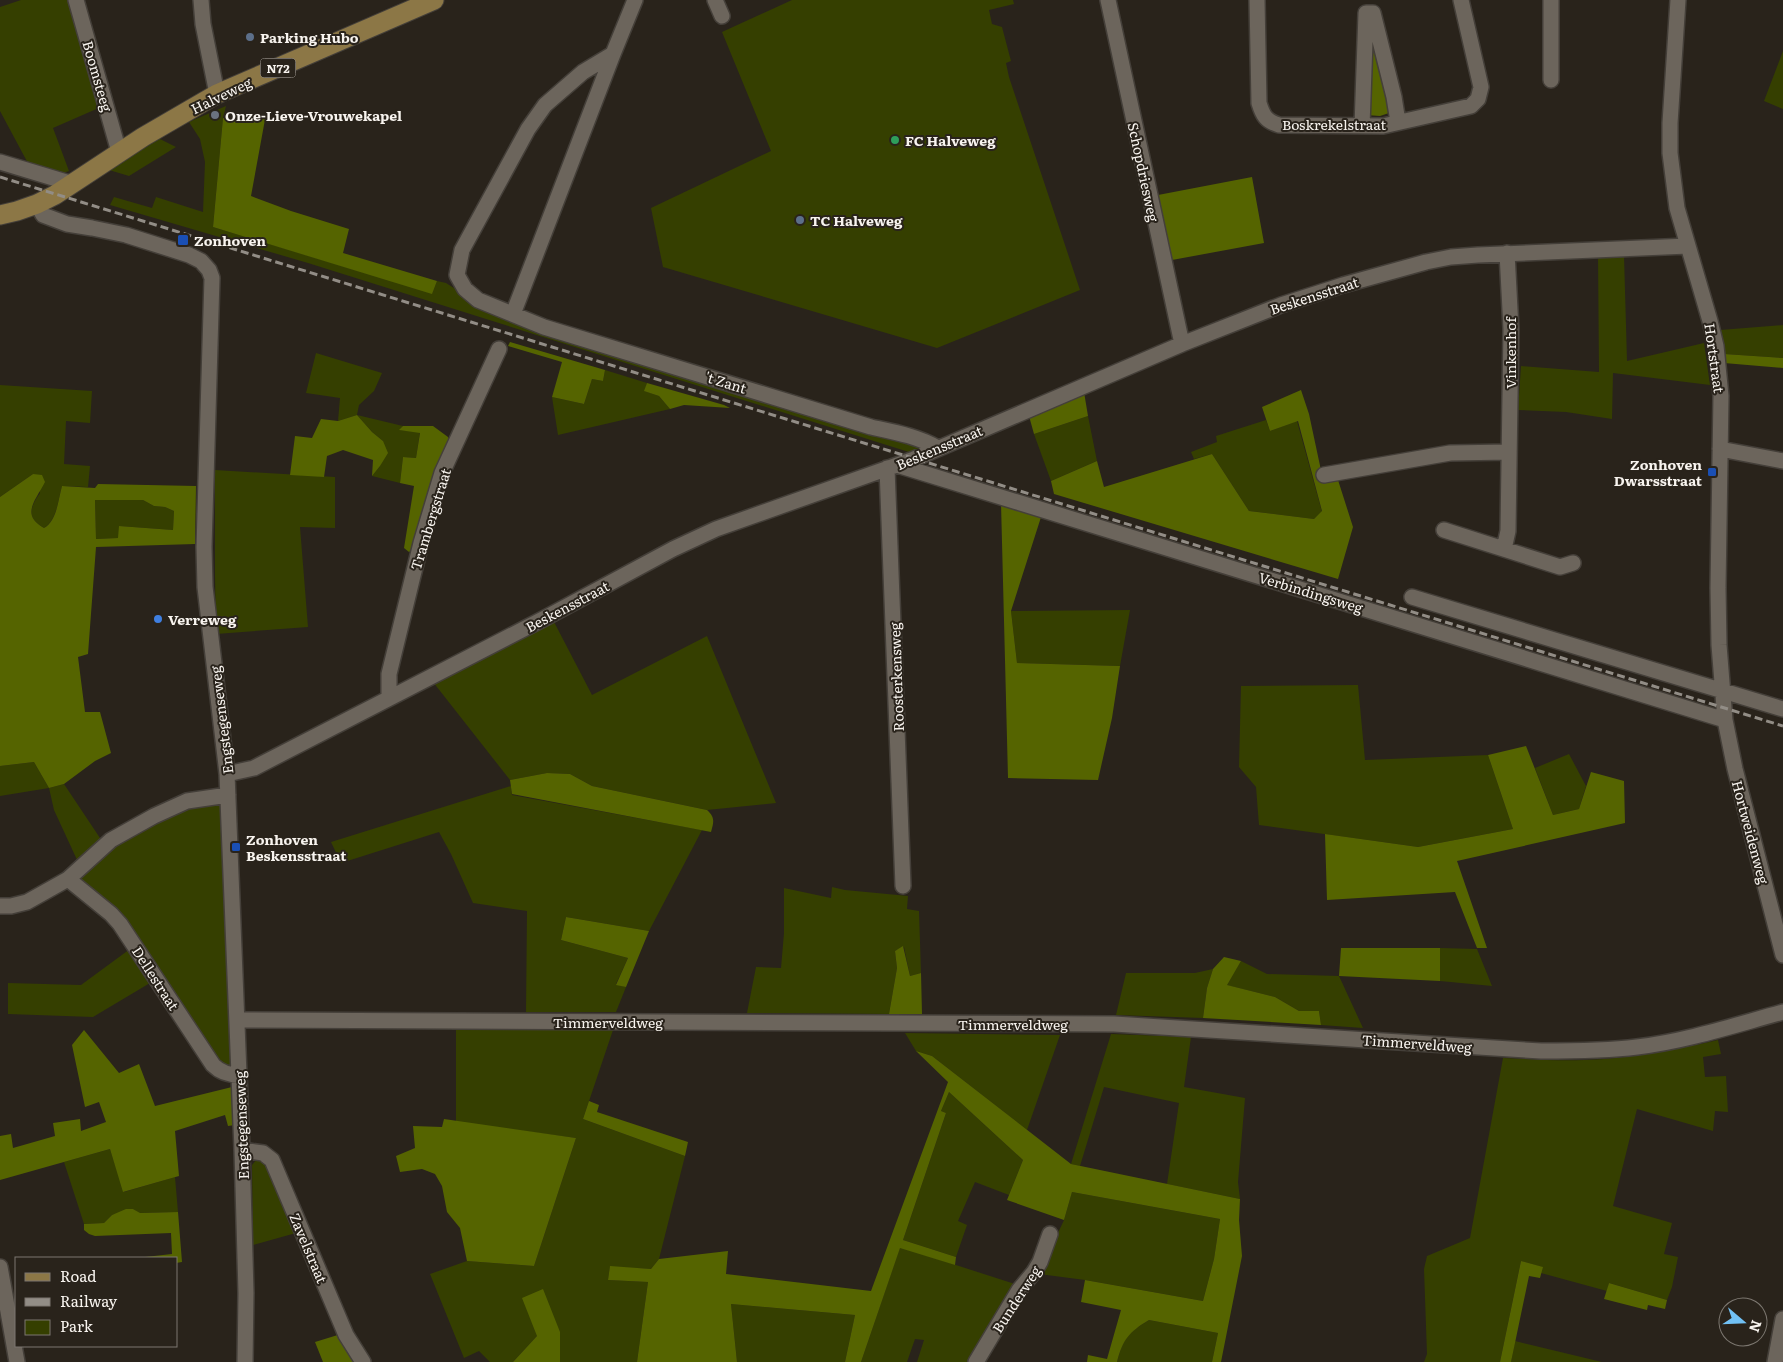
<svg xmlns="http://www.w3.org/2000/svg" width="1783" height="1362" font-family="Literata,serif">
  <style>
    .green { fill: #353f00 }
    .forest { fill: #556400; fill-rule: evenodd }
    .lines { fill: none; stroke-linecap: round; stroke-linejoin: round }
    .minor-casing { stroke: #443f39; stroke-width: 18 }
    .major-casing { stroke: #443f39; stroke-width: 21 }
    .minor { stroke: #6c655c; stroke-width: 15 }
    .major { stroke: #8c7746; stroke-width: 19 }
    .rail { stroke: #928d86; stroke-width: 3; stroke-dasharray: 8 4; stroke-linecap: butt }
    .service-dot { fill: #5c6f8a; stroke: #29231b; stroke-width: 2 }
    .worship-dot { fill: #6b7280; stroke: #29231b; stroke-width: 2 }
    .leisure-dot { fill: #2e9e5b; stroke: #29231b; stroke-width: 2 }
    .transit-dot { fill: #1a4fb4; stroke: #29231b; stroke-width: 2 }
    .shop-dot { fill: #3f7fe0; stroke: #29231b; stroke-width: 2 }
    .labels { text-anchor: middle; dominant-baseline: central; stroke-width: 4; stroke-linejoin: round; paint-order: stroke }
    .shield { fill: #29231b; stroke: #bab5af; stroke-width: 1 }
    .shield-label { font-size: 12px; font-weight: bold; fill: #f8f4ef }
    .poi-label { font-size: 14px; font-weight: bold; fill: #f8f4ef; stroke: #29231b; text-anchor: start }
    .street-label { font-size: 14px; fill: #f8f4ef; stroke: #29231b }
  </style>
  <rect width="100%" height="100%" fill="#29231b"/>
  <!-- green -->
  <path class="green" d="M21 0H70L101 107 53 128 69 171 60 174 30 167 0 111V7Z
    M792 0H1013L1014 4 989 10 992 24 1002 27 1011 61 1006 63 1009 77 1080 290 937 348 663 267 651 208 771 151 722 32Z
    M1783 51V109L1764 101Z
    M226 106 223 118 213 227 432 293 437 281 446 283 479 304 920 442 921 448 912 453 308 263 110 205 114 197 152 208 156 197 203 212 205 162 200 139 189 122Z
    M158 138 176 147 129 176 109 170Z
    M1598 255H1624L1627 361 1704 343 1710 385 1613 373 1612 419 1566 412 1518 410 1521 366 1599 372Z
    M1783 325V358L1724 354 1720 330Z
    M316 353 382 373 374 391 359 405 357 415 403 426 400 430 420 432 416 458 403 457 400 483 372 476 380 466 383 441 372 432 357 415 338 421 340 398 306 393Z
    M605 370 647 383 645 391 659 396 670 409 558 435 552 397 584 404 592 379 603 381Z
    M0 385 92 391 90 423 66 421 64 464 90 466 88 487 62 486C58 500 57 520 44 528 26 518 30 507 40 493L33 474 0 497Z
    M1088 416 1097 461 1051 481 1034 434Z
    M1266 420 1270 431 1297 421 1322 512 1314 519 1249 511 1212 454 1194 459 1191 452 1217 442 1216 436Z
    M215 470 335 477V528L300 527 308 627 216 634 215 577Z
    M95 500H143L154 506 165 507 174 511 173 530 119 526V538L96 539Z
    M1130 610 1120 666 1017 663 1011 611Z
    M553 620 592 695 707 636 776 803 707 810 592 786 570 774 547 773 510 780 433 682Z
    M1358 685 1365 760 1488 755 1513 829 1418 847 1259 825 1256 787 1239 767 1241 686Z
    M1569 754 1586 786 1579 809 1553 815 1535 768Z
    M34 762 49 788 64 784 102 841 78 862 54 810 49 788 0 796V766Z
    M511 786 512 795 702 830 649 931 566 917 561 940 628 958 616 984 626 987 616 1012H526L527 911 473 903 451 854 439 832 341 863 331 842Z
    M219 802 223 805 232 1063 228 1067 224 1068 80 883 82 875 112 847 131 834 187 807Z
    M832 887 845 890 908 896 907 909 919 911 921 973 910 976 904 947 895 951 897 968 889 1014 747 1013 756 967 781 968 784 933V888L831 898Z
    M1440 948 1477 949 1492 986 1440 981Z
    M130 949 150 983 93 1017 8 1014V983L81 985Z
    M1241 961 1267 974 1339 976 1363 1028 1321 1025 1319 1011H1299L1275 997 1226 985Z
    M1213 969 1207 988 1203 1018 1116 1015 1126 973H1195Z
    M456 1030H613L583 1119 685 1156 659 1259 651 1269 610 1267 608 1280 648 1282 637 1362H560V1332L537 1336 513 1362H490L479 1351 464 1358 430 1274 467 1261 534 1266 576 1138 456 1122Z
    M905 1033 1060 1035 1027 1130 932 1056 916 1051Z
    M1111 1034 1191 1037 1184 1087 1245 1098 1238 1182 1240 1199 1167 1184 1179 1103 1104 1087 1080 1166 1071 1164Z
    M1718 1040 1721 1054 1703 1057 1705 1077 1726 1076 1728 1112 1715 1111 1713 1131 1637 1109 1613 1206 1672 1223 1664 1254 1678 1257 1672 1287 1667 1300 1609 1283 1607 1291 1541 1273 1542 1267 1521 1261 1500 1362H1424L1427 1354 1424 1269 1427 1256 1470 1238 1503 1058C1530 1059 1557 1061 1584 1060 1630 1059 1674 1050 1718 1040Z
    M949 1092 1023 1160 1009 1195 975 1182 958 1221 967 1225 956 1257 903 1240 946 1113 941 1111Z
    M110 1149 124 1192 175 1177 178 1212 139 1213 133 1209 112 1215 104 1223 84 1224 64 1162Z
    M257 1159 267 1162 296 1233 253 1245 252 1165Z
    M1072 1192 1220 1219 1214 1259 1203 1301 1085 1280 1039 1274 1064 1220Z
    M900 1247 1018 1285 972 1362H917L924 1340 915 1339 907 1362H861Z
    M731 1304 855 1315 845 1362H737Z
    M1149 1320 1218 1333 1212 1362H1117C1123 1338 1129 1332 1149 1320Z
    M1515 1341 1602 1362H1511Z"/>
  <!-- forest -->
  <path class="forest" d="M1368 24 1392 112 1380 116 1366 115Z
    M266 114 251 196 291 211 349 229 343 253 437 281 432 294 213 227 223 118 238 120V115Z
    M1252 177 1264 243 1172 260 1158 195Z
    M510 342 605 370 603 381 592 379 584 404 552 397 562 362 508 346Z
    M1724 354 1783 358V368L1724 363Z
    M647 383 724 405 730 408 684 405 670 409 659 396 644 391Z
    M1301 390 1309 414 1322 475 1338 480 1353 527 1338 579 1054 494 1051 481 1097 461 1104 487 1212 454 1249 511 1314 519 1322 511 1298 421 1270 431 1262 407Z
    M1084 392 1088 416 1034 434 1029 416Z
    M357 415 372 432 383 441 388 453 380 466 372 476 373 460 343 450 327 456 324 477 290 475 295 436 312 438 321 419 338 421Z
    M403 426H433L448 437 449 443 414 549 409 552 404 548 414 486 400 483 403 457 416 458 420 433 399 430Z
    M33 474 42 475 45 482C36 500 20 515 44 528 57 521 58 500 62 486L95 488 98 484 196 486 195 544 96 547 88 654 78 657 85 712H100L111 753 95 761 64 784 49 788 34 762 0 766V497ZM95 500H143L154 506 165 507 174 511 173 530 119 526 118 538 96 539Z
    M1001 503 1042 514 1011 611 1017 663 1120 666 1112 718 1098 780 1008 778Z
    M1526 746 1553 815 1579 809 1591 772 1624 781 1625 823 1457 861 1487 948H1477L1455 892 1327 900 1325 834 1418 847 1513 829 1488 755Z
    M547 773 570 774 592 786 707 810C715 817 714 822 711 832L512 794 510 780Z
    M566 917 649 931 626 987 616 985 628 958 561 940Z
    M903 946 910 976 921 973 922 1014H889L897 968 895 951Z
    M1341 948H1440V981L1339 976Z
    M1224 957 1241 961 1227 985 1275 997 1299 1011H1319L1321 1025 1203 1018 1207 988 1213 969Z
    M84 1030 119 1073 139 1064 155 1106 232 1087 235 1125 228 1126 225 1115 175 1131 179 1176 123 1192 110 1149 0 1180V1136L11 1134 13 1148 55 1136 53 1123 80 1119 81 1131 106 1122 99 1102 85 1107 72 1045Z
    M916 1051 932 1056 1071 1164 1240 1199 1239 1220 1242 1256 1221 1362H1212L1218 1333 1149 1320C1129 1332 1123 1339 1117 1362H1087L1088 1355 1107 1359 1121 1310 1081 1302 1085 1280 1203 1301 1214 1259 1220 1219 1072 1192 1064 1220 1007 1200 1023 1160 949 1092 941 1111 946 1113 903 1240 956 1257 955 1265 900 1248 861 1362H845L855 1315 731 1304 737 1362H637L648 1282 608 1280 610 1266 651 1269 659 1259 728 1251 726 1274 871 1291 948 1082Z
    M589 1101 599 1105 597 1112 688 1142 685 1156 583 1119Z
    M444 1119 576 1138 534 1266 467 1261 460 1228 447 1212 442 1186 435 1174 422 1169 400 1172 396 1156 415 1148 413 1126 442 1127Z
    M126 1209H133L140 1213 178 1212 182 1262 176 1263V1258H136L172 1254 171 1233 95 1236 89 1234 84 1230V1224L104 1223 112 1215Z
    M1521 1261 1543 1267 1540 1278 1529 1276 1511 1362H1500Z
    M1609 1283 1667 1300 1665 1309 1648 1305 1647 1310 1604 1299Z
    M543 1289 560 1332V1362H513L537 1336 522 1298Z
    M341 1334 356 1362H323L315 1342Z"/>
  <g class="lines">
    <!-- minor casing -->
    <g class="minor-casing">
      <path id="minor" d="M76 0 119 152
        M201 0 203 24 217 94
        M715 0 722 16
        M1108 0 1182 344
        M1257 0 1259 103C1263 116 1266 121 1279 125L1383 126 1471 106 1478 99 1481 87 1461 0
        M1678 0 1670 123V153L1677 208 1710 321 1716 346 1721 396 1718 588 1719 645 1725 720 1735 769 1783 955
        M613 54 583 72 545 105 528 129 462 250 457 275 465 289 478 300 544 327 871 427C894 432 917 436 938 448
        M1551 80V0
        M1362 126 1366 13H1373L1394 97 1398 122
        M0 162 73 184
        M37 204 43 215 67 224 92 228 126 235 189 255 201 261 209 270 212 278 204 547 205 587 227 774 242 1150 246 1293 245 1362
        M513 314 613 54 635 0
        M1720 449 1783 461
        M897 465 1725 720
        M887 468 903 886
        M1324 475 1450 453 1509 452
        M1444 530 1560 567 1573 563
        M1504 549 1508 531 1511 329 1507 253
        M1412 597 1783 709
        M389 698V674L421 543 442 473 499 349
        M227 774 254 768 545 618 673 549 716 529 914 459 1182 344 1281 305 1343 285 1426 262 1451 257 1478 255 1688 246
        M68 879 111 914 120 924 213 1065C221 1073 229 1075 239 1075
        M0 906H11L27 902 68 879 111 840 154 816 187 801 228 795
        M238 1020 1114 1024 1541 1051C1573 1051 1605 1051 1637 1047 1687 1041 1735 1025 1783 1012
        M242 1150 263 1153 272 1160 346 1335 363 1362
        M0 1267 17 1362
        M976 1362 1019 1290 1034 1272 1040 1262 1050 1234
        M1775 1362 1783 1319"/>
    </g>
    <!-- major casing -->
    <g class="major-casing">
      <path id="major" d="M0 215 17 211 37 204 55 195 143 137 217 94 434 0"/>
    </g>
    <!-- minor -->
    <use href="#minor" class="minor"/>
    <!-- major -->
    <use href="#major" class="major"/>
    <!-- rail -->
    <path class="rail" d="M0 177 1783 726"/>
  </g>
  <!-- markers -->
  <g class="service-dot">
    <circle cx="250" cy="37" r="5"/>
    <circle cx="800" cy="220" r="5"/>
  </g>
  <circle class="worship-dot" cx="215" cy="115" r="5"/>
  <circle class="leisure-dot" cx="895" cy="140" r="5"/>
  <g class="transit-dot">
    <rect x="177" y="234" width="12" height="12" rx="2.5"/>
    <rect x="1707" y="467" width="10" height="10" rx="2.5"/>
    <rect x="231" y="842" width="10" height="10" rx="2.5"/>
  </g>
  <circle class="shop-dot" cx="158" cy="619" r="5"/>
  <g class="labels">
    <!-- shield labels -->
    <rect class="shield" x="260.5" y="58.5" width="35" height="19" rx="4"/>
    <g class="shield-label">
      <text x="278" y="68">N72</text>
    </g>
    <!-- poi labels -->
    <g class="poi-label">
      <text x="260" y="37">Parking Hubo</text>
      <text x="225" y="115">Onze-Lieve-Vrouwekapel</text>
      <text x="905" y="140">FC Halveweg</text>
      <text x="810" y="220">TC Halveweg</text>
      <text x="194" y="240">Zonhoven</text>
      <text x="1702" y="464" text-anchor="end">Zonhoven<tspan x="1702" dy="16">Dwarsstraat</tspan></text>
      <text x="168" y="619">Verreweg</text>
      <text x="246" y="839">Zonhoven<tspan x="246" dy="16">Beskensstraat</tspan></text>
    </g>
    <!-- street labels -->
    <g class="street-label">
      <text transform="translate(98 76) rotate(74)">Boomsteeg</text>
      <text transform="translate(221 95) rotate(-26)">Halveweg</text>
      <text x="1334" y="124">Boskrekelstraat</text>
      <text transform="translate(1144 172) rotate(78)">Schopdriesweg</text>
      <text transform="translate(1314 295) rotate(-18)">Beskensstraat</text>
      <text transform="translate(1510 353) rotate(-90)">Vinkenhof</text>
      <text transform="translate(1715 358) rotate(82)">Hortstraat</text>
      <text transform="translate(726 382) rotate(17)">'t Zant</text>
      <text transform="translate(939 447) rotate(-23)">Beskensstraat</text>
      <text transform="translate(430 519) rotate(-73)">Trambergstraat</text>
      <text transform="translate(1311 592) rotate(17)">Verbindingsweg</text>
      <text transform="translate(567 606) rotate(-28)">Beskensstraat</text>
      <text transform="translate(896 677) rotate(-92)">Roosterkensweg</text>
      <text transform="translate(221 720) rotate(-97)">Engstegenseweg</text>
      <text transform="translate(1751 832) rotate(75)">Hortweidenweg</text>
      <text transform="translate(156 978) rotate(57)">Dellestraat</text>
      <text x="608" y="1022">Timmerveldweg</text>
      <text x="1013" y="1024">Timmerveldweg</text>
      <text transform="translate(1417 1043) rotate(4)">Timmerveldweg</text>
      <text transform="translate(241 1125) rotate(-92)">Engstegenseweg</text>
      <text transform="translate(309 1248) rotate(67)">Zavelstraat</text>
      <text transform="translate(1016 1299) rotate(-57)">Bunderweg</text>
    </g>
  </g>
  <!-- legend -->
  <rect x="15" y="1257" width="162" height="90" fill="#29231b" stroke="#7c7770"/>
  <rect x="25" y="1273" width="25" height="8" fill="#8c7746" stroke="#7c7770"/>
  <text x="60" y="1282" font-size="15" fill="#f8f4ef">Road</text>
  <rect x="25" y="1298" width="25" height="8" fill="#928d86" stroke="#7c7770"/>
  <text x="60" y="1307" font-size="15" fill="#f8f4ef">Railway</text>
  <rect x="25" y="1320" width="25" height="15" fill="#353f00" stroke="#7c7770"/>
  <text x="60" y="1332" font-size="15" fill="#f8f4ef">Park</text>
  <!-- north arrow -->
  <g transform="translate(1743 1322) rotate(109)"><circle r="24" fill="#29231b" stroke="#7c7770"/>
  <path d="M0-4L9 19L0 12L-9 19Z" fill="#71c1f5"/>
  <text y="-8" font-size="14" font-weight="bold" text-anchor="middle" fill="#f8f4ef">N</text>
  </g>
</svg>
